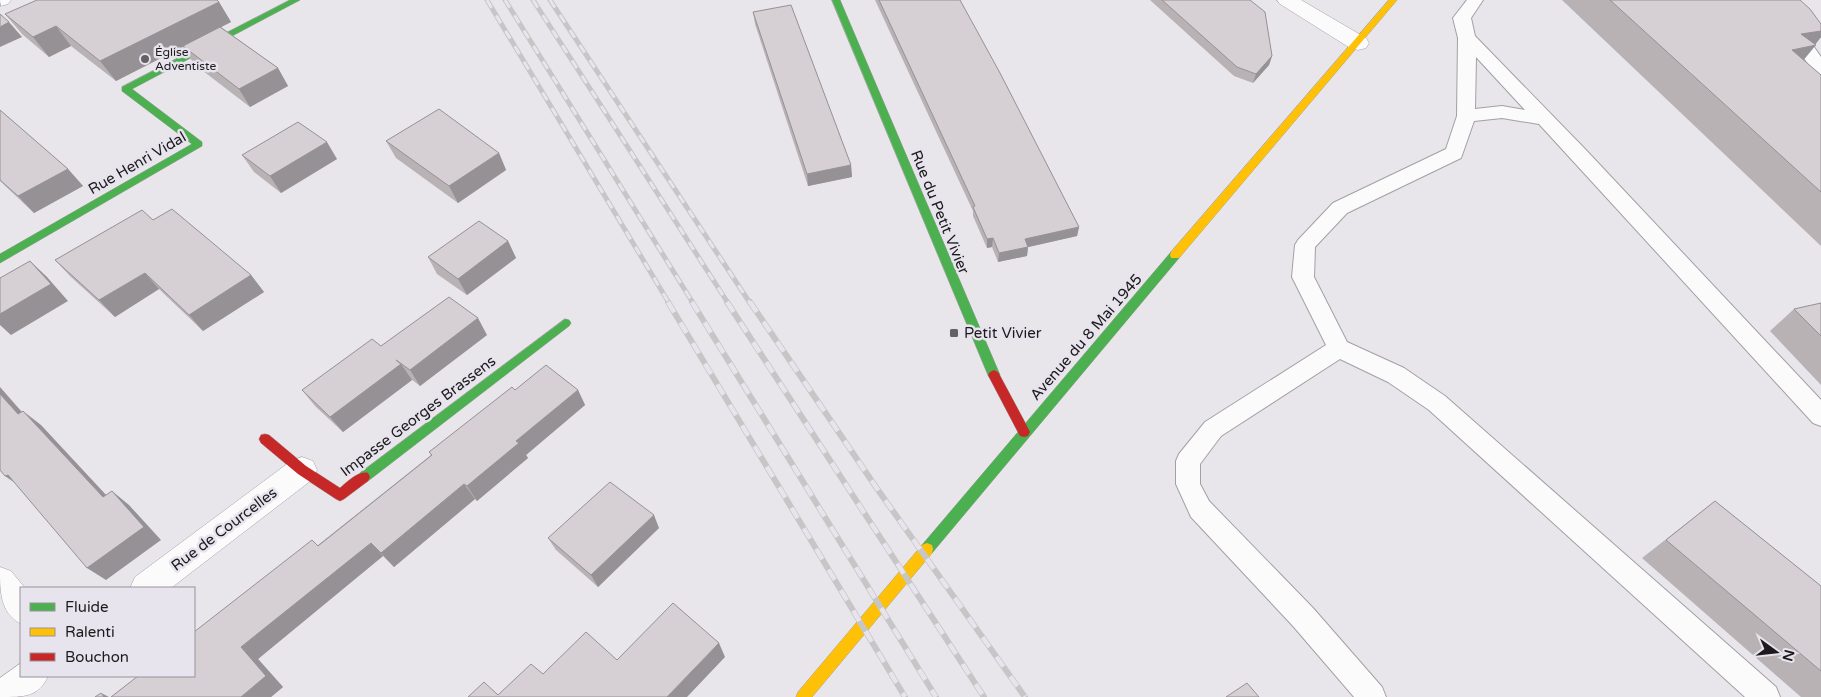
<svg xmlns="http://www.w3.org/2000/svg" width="1821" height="697" font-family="'Varela Round',sans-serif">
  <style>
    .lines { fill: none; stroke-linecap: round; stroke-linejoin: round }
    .lane-casing { stroke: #a2a0a4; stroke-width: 2 }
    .street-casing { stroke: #a2a0a4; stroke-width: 1 }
    .fast-casing { stroke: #a2a0a4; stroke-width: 1 }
    .slow-casing { stroke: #a2a0a4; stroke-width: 1 }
    .jam-casing { stroke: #a2a0a4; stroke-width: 1 }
    .lane { fill: #fcfbfc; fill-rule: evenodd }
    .street { fill: #fcfbfc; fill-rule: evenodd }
    .fast { fill: #4caf50; fill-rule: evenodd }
    .slow { fill: #ffc107; fill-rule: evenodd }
    .jam { fill: #c62828; fill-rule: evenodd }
    .rail-far1-casing { stroke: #c6c6c6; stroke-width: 5 }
    .rail-casing { stroke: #c6c6c6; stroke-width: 6 }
    .rail-far1 { stroke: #e8e4ed; stroke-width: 3; stroke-dasharray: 9; stroke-linecap: butt }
    .rail { stroke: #e8e4ed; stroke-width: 4.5; stroke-dasharray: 12; stroke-linecap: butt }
    .wall { fill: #b8b2b5 }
    .shaded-wall { fill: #969194 }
    .building { fill: #d6cfd3; stroke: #969194 }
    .poi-dot { fill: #636165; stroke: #e8e4ed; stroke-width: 2 }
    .labels { text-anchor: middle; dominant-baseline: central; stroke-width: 5; stroke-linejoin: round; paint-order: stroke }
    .far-poi-label { font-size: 12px; fill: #1c1a1d; stroke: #e8e4ed; text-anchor: start }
    .street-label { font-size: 15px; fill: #1c1a1d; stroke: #e8e4ed }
    .poi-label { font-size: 15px; fill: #1c1a1d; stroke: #e8e4ed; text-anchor: start }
  </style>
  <rect width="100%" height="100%" fill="#e8e6eb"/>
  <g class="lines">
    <!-- lane casing -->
    <g class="lane-casing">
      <path id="lane" d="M1467 0H1483L1471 18 1475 36 1585 149 1821 400V426L1813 423 1539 124 1502 118 1474 121 1461 158 1347 213 1315 247 1314 277 1347 342 1404 368 1445 396 1776 687 1780 697H1745L1429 410 1388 382 1340 359 1221 436 1200 464V484L1209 501 1313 608 1382 687 1386 697H1354L1293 626 1191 517 1176 484V461L1179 454 1205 422 1326 345 1292 277 1295 245 1298 240 1333 203 1446 149 1457 116 1458 38 1453 18ZM1476 57 1525 110 1502 106 1475 109Z
        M1751 0H1769L1803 31 1821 57V76L1815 74 1791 39Z"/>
    </g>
    <!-- street casing -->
    <g class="street-casing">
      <path id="street" d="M0 0H11L8 4 1 6Z
        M1277 0H1301L1366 38 1369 43 1366 48 1358 50 1350 48 1280 4Z
        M302 457 313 461 317 470 313 479 171 588H130L135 577 291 461Z
        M0 567 11 571 25 588H21V624C0 612 0 593 0 567Z
        M21 663V676H48C39 697 24 697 0 697V678Z"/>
    </g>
    <!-- fast casing -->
    <g class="fast-casing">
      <path id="fast" d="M290 0H300L132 89 202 142V146L0 263V254L192 144 122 91V87Z
        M832 0H840L1000 375 998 378H990L988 375Z
        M1175 251 1180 255 1179 258 932 553 927 555 922 553 921 549 922 545 1171 252Z
        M565 319 569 320 571 323 569 326 368 481 364 482 360 481 358 477 360 473Z"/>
    </g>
    <!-- slow casing -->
    <g class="slow-casing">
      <path id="slow" d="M1389 0H1397L1179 258H1171L1170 255 1171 252Z
        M927 543 932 545 933 549 932 553 812 697H796L798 692 922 545Z"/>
    </g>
    <!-- jam casing -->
    <g class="jam-casing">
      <path id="jam" d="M994 370 998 372 1028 428 1030 432 1028 436 1024 437 1020 436 988 375 990 372Z
        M265 434 269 435 306 466 340 488C347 482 359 470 368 473L370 477 368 481 344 499 340 501 336 499 298 474 261 443 259 439 261 435Z"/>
    </g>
    <!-- lane -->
    <use href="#lane" class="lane"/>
    <!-- street -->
    <use href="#street" class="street"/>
    <!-- fast -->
    <use href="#fast" class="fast"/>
    <!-- slow -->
    <use href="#slow" class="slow"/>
    <!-- jam -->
    <use href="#jam" class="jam"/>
    <!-- rail-far1 casing -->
    <g class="rail-far1-casing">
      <path id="rail-far1" d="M487 0 669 303
        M505 0 693 303
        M533 0 728 303
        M550 0 750 303"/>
    </g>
    <!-- rail casing -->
    <g class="rail-casing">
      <path id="rail" d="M668 302 905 697
        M692 302 936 697
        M727 302 984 697
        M750 302 878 490 1025 697"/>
    </g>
    <!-- rail-far1 -->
    <use href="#rail-far1" class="rail-far1"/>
    <!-- rail -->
    <use href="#rail" class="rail"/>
  </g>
  <!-- wall -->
  <path class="wall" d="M875 0H960L1079 227 1077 236 1028 247 1027 256 998 262 992 247 987 248 973 216V211Z
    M1150 0H1250L1272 56 1269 65 1253 83 1234 76Z
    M1562 0H1800L1821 24V37L1803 60 1821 75V246Z
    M219 2 231 22 221 27 278 68 288 86 250 107 194 64 183 47 116 81 71 46 49 57 22 34 5 14Z
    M753 12 851 165 852 177 808 186 755 24Z
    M0 110 68 169 83 186 34 213 0 181Z
    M386 141 499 153 506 170 458 203 396 158Z
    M242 155 337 159 281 193 254 172Z
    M153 220 251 275 264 292 203 331 159 289 115 317 71 277 55 260Z
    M508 241 516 258 467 295 437 274 428 257Z
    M1821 303V385L1770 331 1794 309Z
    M487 335 420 386 411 379 412 380 343 432 315 406 302 390 381 346Z
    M515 390H578L585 405 526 455 528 458 477 501 475 499 394 567 383 556 258 659 283 687 271 697H111L318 545 431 455 429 452Z
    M1715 501 1821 586V697H1801L1642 558Z
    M659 528 598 587 556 550 548 538Z"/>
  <!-- shaded-wall -->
  <path class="shaded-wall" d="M219 2 231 22 116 81 100 61Z
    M9 22 22 37 0 47V27Z
    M56 26 71 46 49 57 33 37Z
    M1821 31V37L1814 46 1816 45 1792 74 1769 78 1801 34Z
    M1272 56 1269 65 1253 83 1256 74Z
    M278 68 288 86 250 107 239 89Z
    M327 142 337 159 281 193 270 176Z
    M499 153 506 170 458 203 449 186Z
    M851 165 852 177 808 186 807 174Z
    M68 169 83 186 34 213 18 196Z
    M1079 227 1077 236 1024 248 1025 239Z
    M993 238 992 247 987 248V239Z
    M508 241 516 258 467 295 458 279Z
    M1028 247 1027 256 998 262 999 253Z
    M30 261 47 277 68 301 11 335 0 325V314Z
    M145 273 159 289 115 317 99 300Z
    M251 275 264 292 203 331 189 315Z
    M478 318 487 335 420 386 410 370Z
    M401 364 412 380 343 432 330 417Z
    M0 387 36 428 18 414 0 394Z
    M578 390 585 405 526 455 528 458 477 501 467 486 516 441Z
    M23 411 41 425 121 511 103 497Z
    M8 475 25 490 5 476Z
    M464 484 475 499 394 567 381 553Z
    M112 491 129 505 161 540 106 580 87 568Z
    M654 515 659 528 598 587 591 575Z
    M371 543 383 556 258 659 283 687 271 697H241V647Z
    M719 643 725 657 687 697H667Z
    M101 693 109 697H104Z"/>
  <!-- building -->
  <path class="building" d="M37 0H217L219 2 100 61 56 26 33 37 5 14Z
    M879 0H960L1000 73 1079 227 1025 239 1028 247 999 253 993 238 987 239 973 207 975 206Z
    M1162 0H1250L1265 12 1272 56 1256 74 1237 67Z
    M1610 0H1800L1810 9 1821 24V31L1801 34 1816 45 1792 50 1821 75V192Z
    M791 5 851 165 807 174 753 12Z
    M0 14 9 22 0 27Z
    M220 27 278 68 239 89 183 46Z
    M439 109 499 153 449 186 386 141Z
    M0 110 68 169 18 196 0 180Z
    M298 122 327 142 270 176 242 155Z
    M172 209 251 275 189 315 145 273 99 300 55 260 142 210 153 220Z
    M479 221 508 241 458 279 428 257Z
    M30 261 51 284 0 314V278Z
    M449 297 478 318 410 370 396 360 401 364 330 417 302 390 372 339 381 346Z
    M1821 303V336L1794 309Z
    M546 365 578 390 516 441 519 443 467 486 464 484 381 553 371 543 241 647 266 676 241 697H111L138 676H194V632L312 540 318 546 432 455 429 452 512 387 515 390Z
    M0 394 18 414 23 411 103 497 112 491 144 527 87 568 8 475 5 476 0 470Z
    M610 482 654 515 591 575 548 538Z
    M1715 501 1821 586V671L1666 540Z
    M673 603 719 643 667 697H468L484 682 498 695 531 664 543 674 586 632 617 660Z
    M1247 683 1259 697H1226Z
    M101 693 104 697H95Z"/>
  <!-- markers -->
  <g class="poi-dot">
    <circle cx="145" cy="59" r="5"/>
    <rect x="949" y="328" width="10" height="10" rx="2.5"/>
  </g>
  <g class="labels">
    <!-- far-poi labels -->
    <g class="far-poi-label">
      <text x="155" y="52">Église<tspan x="155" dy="14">Adventiste</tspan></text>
    </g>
    <!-- street labels -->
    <g class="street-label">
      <text transform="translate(137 163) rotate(-30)">Rue Henri Vidal</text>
      <text transform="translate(940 212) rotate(68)">Rue du Petit Vivier</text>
      <text transform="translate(1086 337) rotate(-49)">Avenue du 8 Mai 1945</text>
      <text transform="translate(418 416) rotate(-37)">Impasse Georges Brassens</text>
      <text transform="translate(224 529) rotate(-37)">Rue de Courcelles</text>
    </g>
    <!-- poi labels -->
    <g class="poi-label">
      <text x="964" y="333">Petit Vivier</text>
    </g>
  </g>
  <!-- legend -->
  <rect x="20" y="587" width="175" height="90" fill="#e8e4ed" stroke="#96939a"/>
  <rect x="30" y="603" width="25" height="8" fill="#4caf50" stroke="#96939a"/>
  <text x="65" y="612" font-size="15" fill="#1c1a1d">Fluide</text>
  <rect x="30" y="628" width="25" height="8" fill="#ffc107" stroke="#96939a"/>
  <text x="65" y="637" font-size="15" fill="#1c1a1d">Ralenti</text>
  <rect x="30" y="653" width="25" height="8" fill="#c62828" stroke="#96939a"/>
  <text x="65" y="662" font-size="15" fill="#1c1a1d">Bouchon</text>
  <!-- north arrow -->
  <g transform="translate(1776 652) rotate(105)" stroke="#e8e4ed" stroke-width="4" paint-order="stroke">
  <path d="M0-4L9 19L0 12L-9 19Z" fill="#1c1a1d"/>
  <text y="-8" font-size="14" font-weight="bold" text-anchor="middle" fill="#1c1a1d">N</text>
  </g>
</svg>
